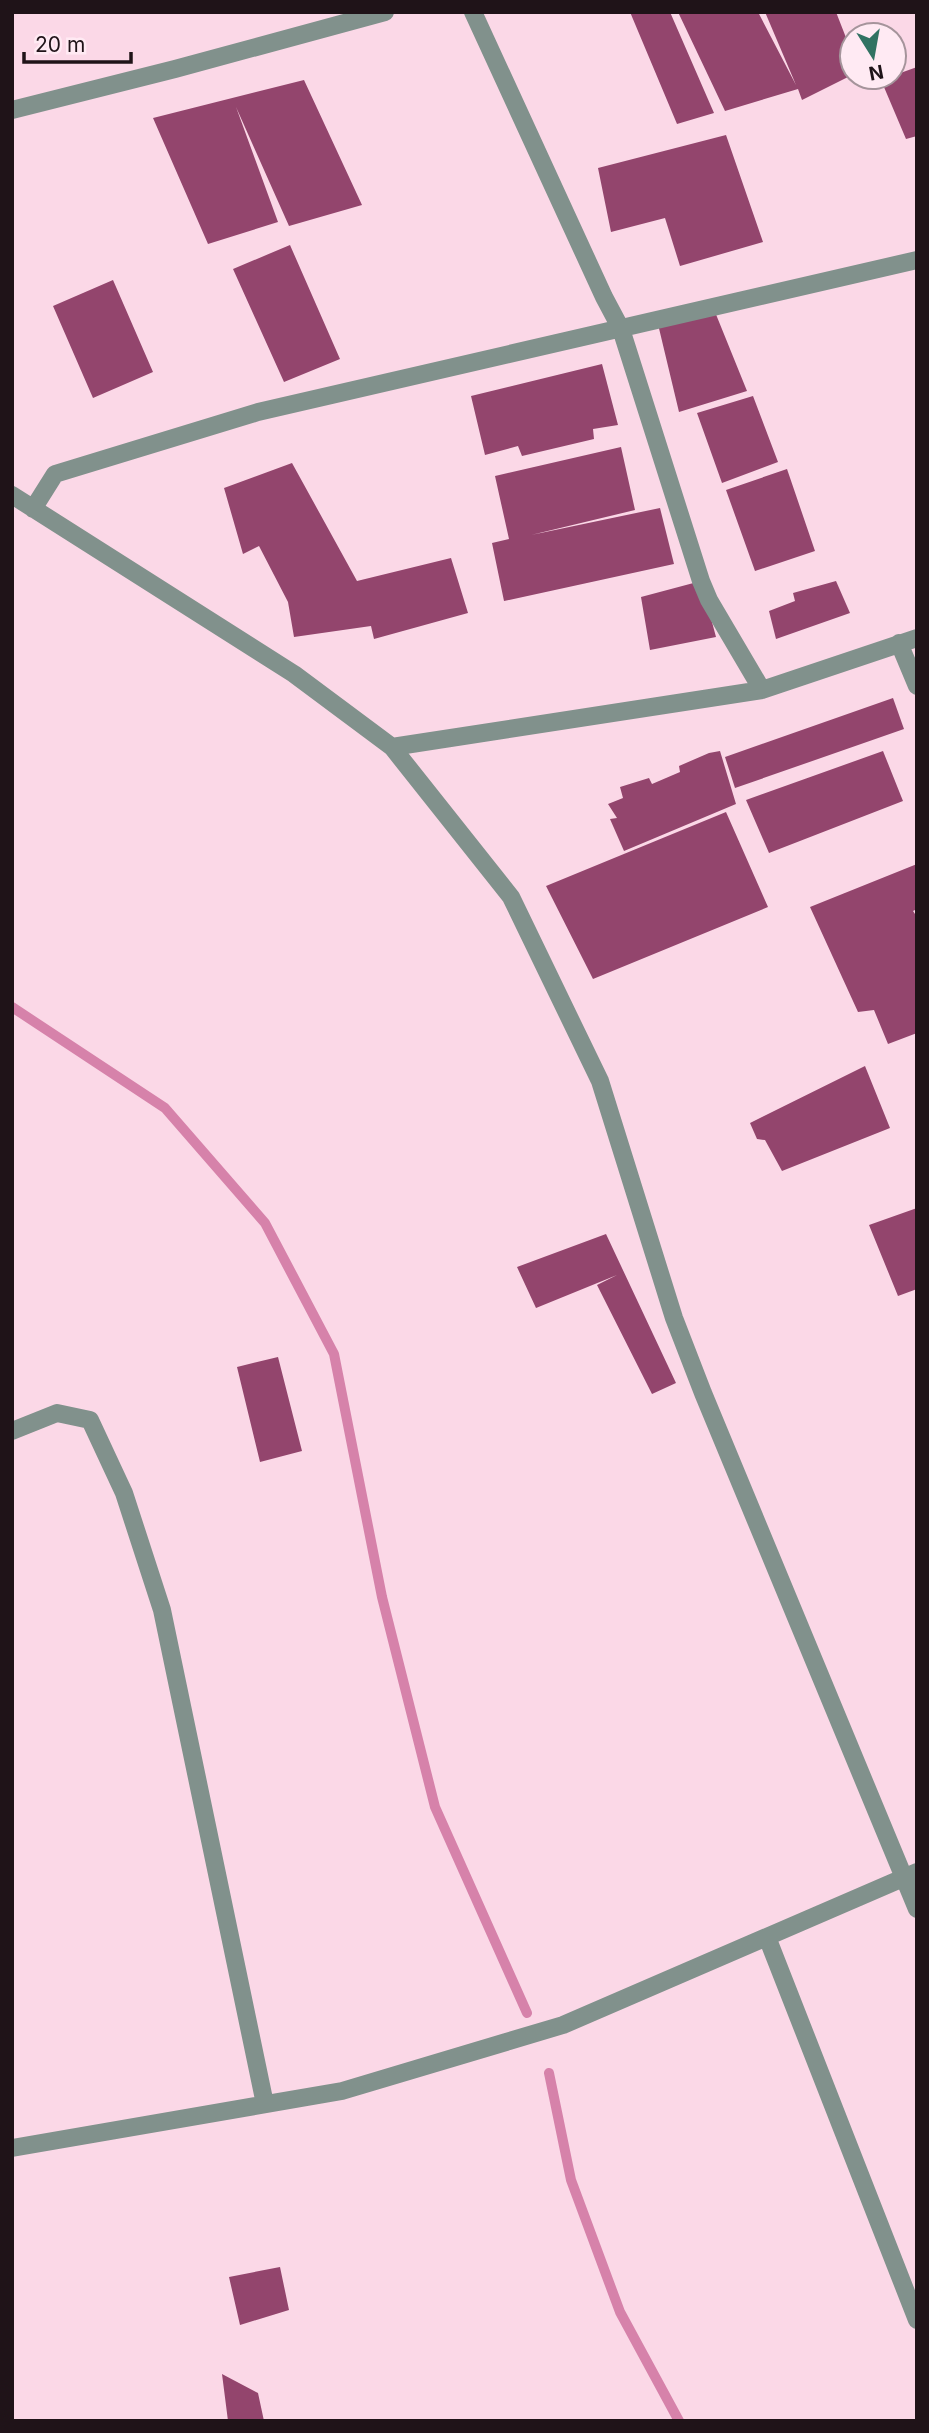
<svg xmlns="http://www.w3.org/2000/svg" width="929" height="2433" font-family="Inter,sans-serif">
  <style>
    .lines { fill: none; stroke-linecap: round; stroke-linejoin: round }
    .stream { stroke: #d682aa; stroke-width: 10 }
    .building { fill: #93456d }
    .minor { stroke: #81918c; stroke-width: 18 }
  </style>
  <rect width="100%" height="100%" fill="#fbd8e7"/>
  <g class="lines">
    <!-- stream -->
    <path class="stream" d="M12 1007 165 1108 265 1223 334 1354 382 1597 435 1807 527 2013
      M549 2073 571 2180 620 2312 679 2421"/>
  </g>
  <!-- building -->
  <path class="building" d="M630 12H670L714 113 677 124Z
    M678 12H758L796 85 765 12H836L852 53V75L802 100 798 89 725 111Z
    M917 67V136L906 139 881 80Z
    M304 80 362 205 289 226 236 107 278 222 208 244 153 118Z
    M726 135 763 242 680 266 665 218 611 232 598 168Z
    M290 245 340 359 284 382 233 269Z
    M113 280 153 372 93 398 53 306Z
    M713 307 747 391 679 412 657 320Z
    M602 364 618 425 593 429 594 439 522 456 518 446 485 455 471 396Z
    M753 396 778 462 722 483 697 413Z
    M621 447 635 510 531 535 660 508 674 564 504 601 492 543 509 539 495 476Z
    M292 463 357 581 451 558 468 613 374 639 371 626 294 637 288 602 259 546 243 554 224 488Z
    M787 469 815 551 755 571 726 490Z
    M701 581 716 637 650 650 641 597Z
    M836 581 850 613 776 639 769 611 795 601 793 593Z
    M893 698 904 729 735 788 725 757Z
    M720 751 736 804 624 851 610 819 617 818 608 804 623 798 620 787 649 778 652 784 680 772 679 766 709 753Z
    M883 751 903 801 769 853 746 800Z
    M726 812 768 907 593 979 546 886Z
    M917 864V909L913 911 917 917V1033L888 1044 874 1010 858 1012 810 907Z
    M865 1066 890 1128 782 1171 765 1140 757 1139 750 1123Z
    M917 1208V1289L898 1296 869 1225Z
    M606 1234 676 1383 652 1394 597 1285 617 1275 536 1308 517 1267Z
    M278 1357 302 1451 260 1462 237 1367Z
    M280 2267 289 2310 240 2325 229 2277Z
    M222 2374 258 2393 264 2421H228Z"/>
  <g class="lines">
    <!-- minor -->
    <path class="minor" d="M473 12 604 297 621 329 701 581 709 600 762 690
      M12 110 175 69 385 12
      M12 495 294 674 392 747 511 897 600 1081 674 1318 703 1393 917 1909
      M33 509 55 474 258 412 917 260
      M899 643 917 686
      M392 747 762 690 917 638
      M12 1431 57 1413 90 1420 124 1493 162 1610 265 2104
      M767 1937 917 2320
      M12 2148 342 2091 563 2025 917 1872"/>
  </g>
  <!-- border -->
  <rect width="929" height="2433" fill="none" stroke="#1f1318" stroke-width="28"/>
  <!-- north arrow -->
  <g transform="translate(873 56) rotate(169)"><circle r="33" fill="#ffeaf3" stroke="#a5949b" stroke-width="2"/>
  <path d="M0-5L12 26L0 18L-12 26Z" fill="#317262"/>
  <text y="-10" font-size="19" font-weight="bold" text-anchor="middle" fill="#1f1318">N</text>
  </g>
  <!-- scale -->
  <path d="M24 52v10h107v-10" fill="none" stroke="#1f1318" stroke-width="3.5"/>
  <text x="35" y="52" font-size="21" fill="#1f1318" stroke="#ffeaf3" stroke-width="5" paint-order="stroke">20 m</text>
</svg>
